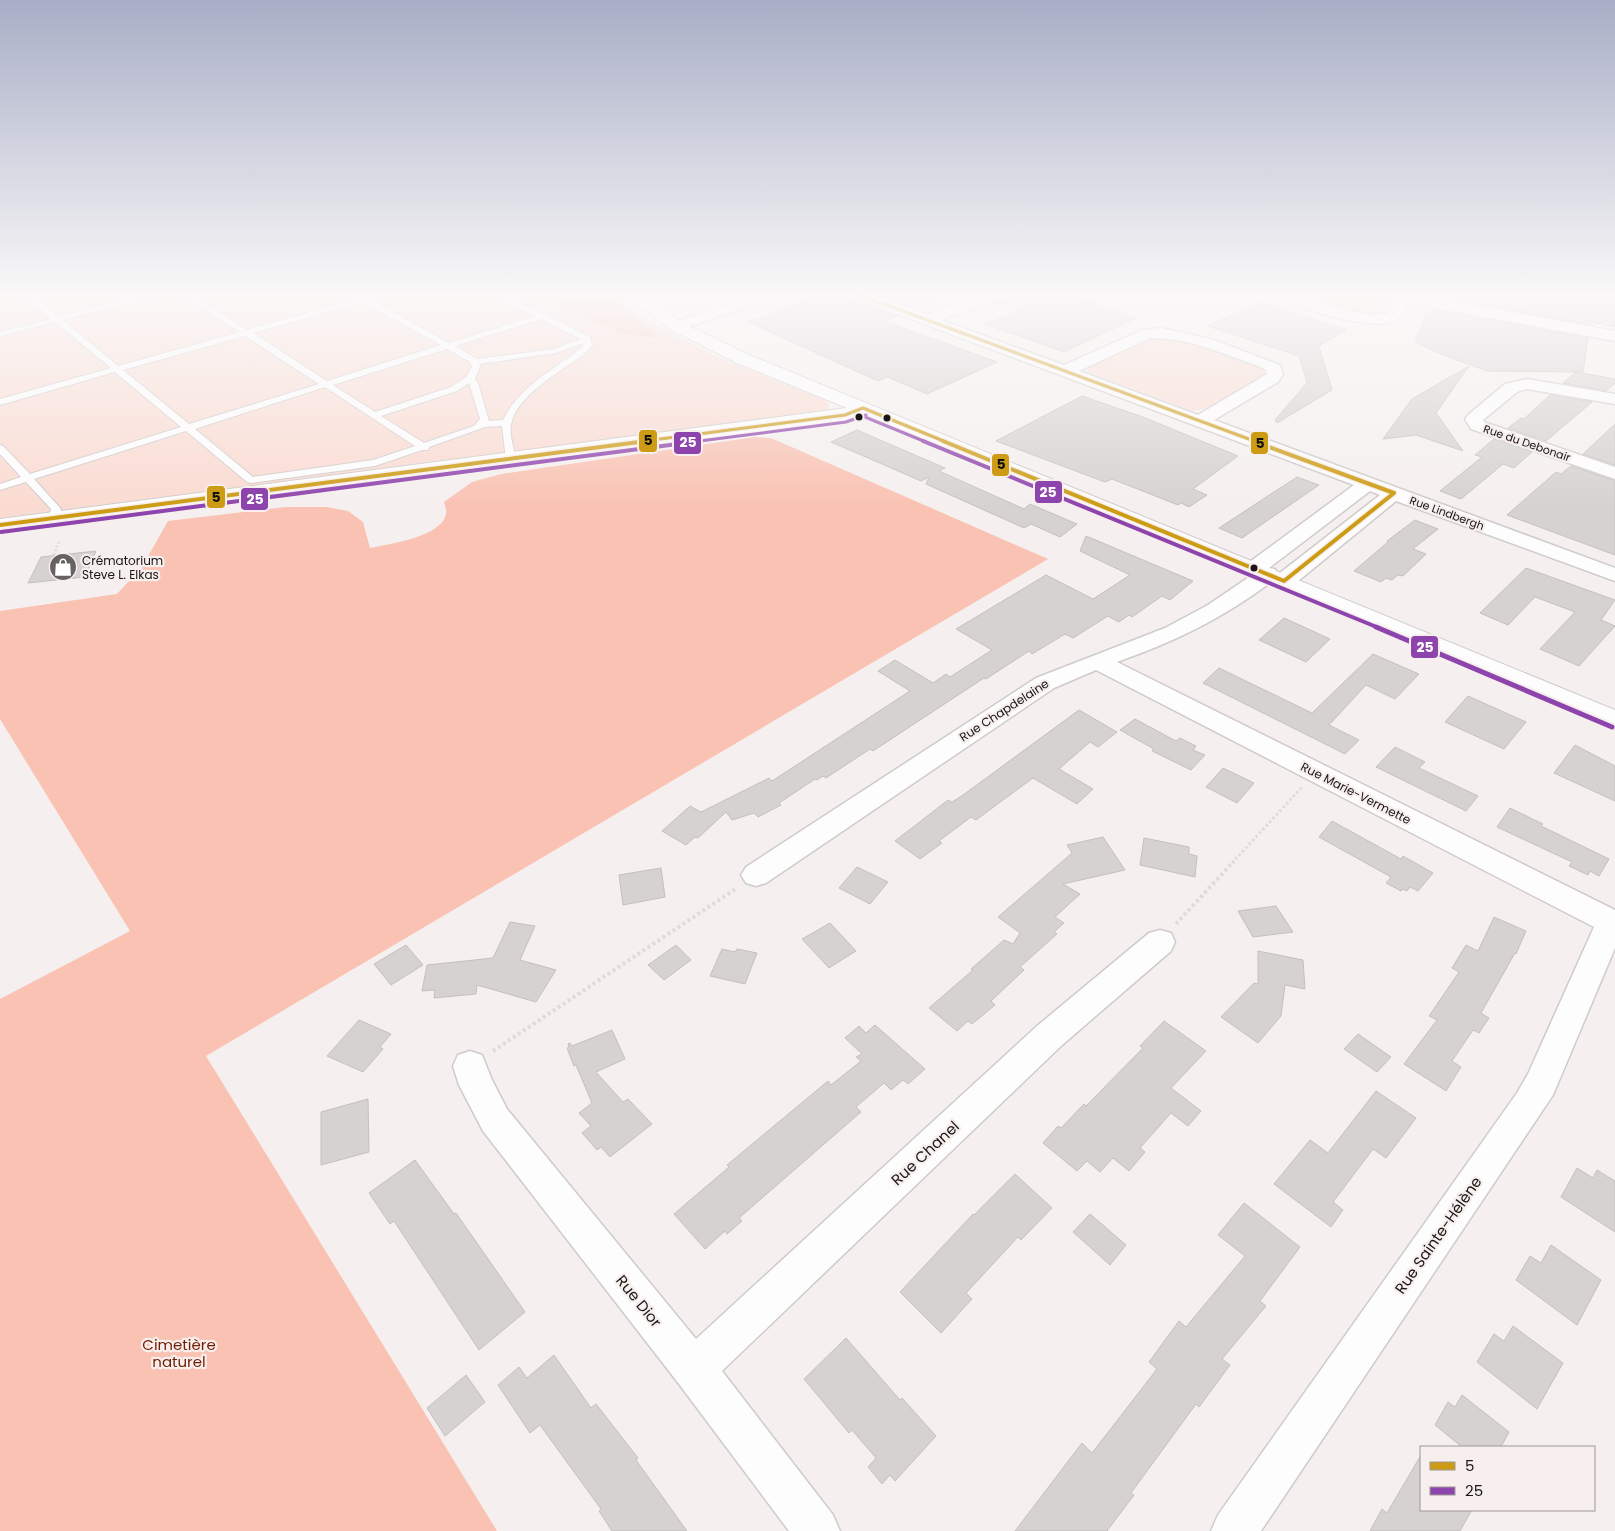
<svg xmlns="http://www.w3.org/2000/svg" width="1615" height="1531" font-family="Poppins,sans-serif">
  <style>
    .green { fill: #fadbd1 }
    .forest { fill: #f9c2b2 }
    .building { fill: #d5d2d1; stroke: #c3c0bf }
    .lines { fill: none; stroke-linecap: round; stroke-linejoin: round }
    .service-casing { stroke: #cecbca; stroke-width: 2 }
    .minor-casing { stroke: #cecbca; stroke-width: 3 }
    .tertiary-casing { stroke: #cecbca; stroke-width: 2 }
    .path-far2 { stroke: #dddcdb; stroke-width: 2.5; stroke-dasharray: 2 2; stroke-linecap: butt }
    .path-far1 { stroke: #dddcdb; stroke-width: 3; stroke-dasharray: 2.5 2.5; stroke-linecap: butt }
    .path { stroke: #dddcdb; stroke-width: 4; stroke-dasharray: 3 3; stroke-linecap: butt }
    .service { fill: #fefdfd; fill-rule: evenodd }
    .minor { fill: #fefdfd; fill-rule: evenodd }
    .tertiary { fill: #fefdfd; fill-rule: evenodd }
    .bus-1-far1-casing { stroke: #f7efed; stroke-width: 5.5 }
    .bus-1-casing { stroke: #f7efed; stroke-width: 7 }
    .bus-2-far2-casing { stroke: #f7efed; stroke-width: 5.5 }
    .bus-2-far1-casing { stroke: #f7efed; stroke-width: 7 }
    .bus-2-casing { stroke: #f7efed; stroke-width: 9 }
    .bus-1-far1 { stroke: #cd9c14; stroke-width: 3 }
    .bus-1 { stroke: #cd9c14; stroke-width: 4 }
    .bus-2-far2 { stroke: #8e44ad; stroke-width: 3 }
    .bus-2-far1 { stroke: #8e44ad; stroke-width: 4 }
    .bus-2 { stroke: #8e44ad; stroke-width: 5 }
    .bus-dot { fill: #191615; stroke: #f7efed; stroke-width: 2 }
    .labels { text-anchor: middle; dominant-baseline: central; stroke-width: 4.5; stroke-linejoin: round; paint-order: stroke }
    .far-street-label { font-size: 11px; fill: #191615; stroke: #f7efed }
    .poi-label { font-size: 12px; fill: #191615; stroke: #f7efed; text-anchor: start }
    .street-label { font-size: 12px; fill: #191615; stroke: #f7efed }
    .near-street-label { font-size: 15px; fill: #191615; stroke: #f7efed }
    .near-park-label { font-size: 15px; fill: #701d01; stroke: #f7efed }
    .line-badge { stroke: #f7efed; stroke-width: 2 }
    .badge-label { font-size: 14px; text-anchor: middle; font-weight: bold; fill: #fff }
    .pale-badge-label { font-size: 14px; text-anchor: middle; font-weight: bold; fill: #111 }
  </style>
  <rect width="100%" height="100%" fill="#f5f0ef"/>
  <!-- green -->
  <path class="green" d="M0 294H614C674 345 752 370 824 400L829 404 828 408 817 413 0 518Z
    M1289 294C1311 294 1376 289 1391 301 1388 306 1386 314 1379 316 1365 321 1306 300 1289 294Z
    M1151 337 1179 339 1260 366 1265 371 1262 376 1208 408 1193 411 1088 372 1087 369 1090 365Z"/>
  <!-- forest -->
  <path class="forest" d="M545 294H606L661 338 622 334 559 304Z
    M755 437 771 438 1048 559 206 1056 497 1531H0V999L130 931 0 719V611L117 594 142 567 168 521 286 507H326L348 511 363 522 370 548C389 544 442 537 446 514 447 510 445 506 444 502L472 482 501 474Z"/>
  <!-- building -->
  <path class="building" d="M823 294H848L851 299 897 316 884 321 997 362 927 394 888 377 878 381 748 322Z
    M875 294H949V295L916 308Z
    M1007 294H1067L1136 318 1064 352 985 324 1019 311 995 302 1004 299Z
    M1442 294H1490L1519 299V294H1615V327L1591 322V325L1440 297Z
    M1261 302 1346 330 1319 346 1332 390 1277 423 1275 420 1307 383 1299 356 1207 326Z
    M1433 309 1588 338 1583 372 1487 371 1441 354 1415 342 1426 313 1431 314Z
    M1469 366 1436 413 1463 451 1416 435 1383 439 1412 399Z
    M1576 372 1615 379V383L1606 391 1563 383Z
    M1550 395 1592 402 1546 441 1508 428 1521 418 1524 419Z
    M1082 396 1143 417 1238 456 1193 489 1207 495 1189 507 1181 503 1178 505 1112 479 1105 482 996 441Z
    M1615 424V465L1583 454Z
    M857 430 945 468 939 471 1024 509 1030 504 1077 524 1060 537 1031 524 1024 528 926 484 929 477 921 481 831 442Z
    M1494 439 1532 452 1514 468 1503 464 1461 499 1440 491 1482 457 1475 455Z
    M1571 466 1615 481V555L1507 515 1556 472 1561 474Z
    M1297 477 1319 485 1242 538 1219 528Z
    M1415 520 1438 529 1413 549 1426 554 1403 576 1398 575 1392 580 1386 578 1381 582 1354 571 1388 542 1387 541Z
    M1086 536 1193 581 1170 600 1162 596 1132 617 1129 615 1119 622 1108 616 1073 638 1065 634 1032 654 1029 651 986 679 984 678 873 751 870 749 826 778 823 776 817 780 815 779 779 803 781 805 758 817 754 813 732 820 726 812 698 838 695 837 686 845 662 831 690 806 701 812 769 778 772 781 910 691 878 671 895 660 933 683 946 674 950 677 992 650 956 629 1046 575 1093 599 1130 575 1080 551Z
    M96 551 85 577 28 583 41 557Z
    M1526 568 1615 600 1601 620 1615 626 1579 666 1540 649 1575 612 1535 597 1508 625 1480 613Z
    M1284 618 1330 639 1306 662 1259 640Z
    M1373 654 1419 674 1395 699 1366 685 1329 725 1359 740 1345 754 1203 683 1219 668 1312 713Z
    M1468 696 1526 722 1504 749 1445 722Z
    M1079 710 1117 732 1098 747 1090 742 1059 769 1093 789 1077 804 1033 778 976 820 971 817 939 841 942 843 920 859 895 841 948 800 952 802 963 795Z
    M1135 719 1176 741 1180 738 1196 746 1193 750 1205 755 1191 770 1152 751 1154 749 1120 730Z
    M1575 745 1615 766V801L1554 773Z
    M1395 747 1425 762 1419 768 1478 796 1466 811 1376 767Z
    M1223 768 1254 783 1237 803 1206 787Z
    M1510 808 1543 824 1541 826 1609 859 1599 876 1590 871 1588 875 1569 866 1572 862 1497 827Z
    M1332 821 1401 859 1403 856 1433 873 1418 891 1410 887 1407 891 1403 889 1401 891 1386 883 1391 877 1319 837Z
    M1103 837 1125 870 1063 884 1080 894 1055 917 1064 923 1054 932 1057 934 1020 967 1024 970 991 1001 995 1005 972 1024 968 1021 957 1031 929 1008 973 970 971 969 1004 940 1013 944 1020 933 998 917 1072 853 1067 845Z
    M1144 838 1189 847V854L1197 856 1195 877 1140 865Z
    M857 867 888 882 870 904 839 888Z
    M661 868 665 897 623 905 619 875Z
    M1276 906 1293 932 1253 937 1238 911Z
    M1494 917 1526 931 1516 954 1515 953 1481 1013 1489 1018 1479 1033 1473 1030 1452 1061 1461 1067 1446 1091 1404 1064 1437 1020 1429 1016 1459 972 1452 968 1466 945 1478 951Z
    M510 922 535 926 520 960 556 970 536 1002 477 985 476 994 434 998 435 990 422 991 427 965 493 958Z
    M830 923 856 951 829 968 802 939Z
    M406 945 423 965 391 985 374 964Z
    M676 945 691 960 664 980 648 965Z
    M722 949 735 952 737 949 757 953 745 984 710 976Z
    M1258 951 1303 960 1305 989 1285 985 1281 1016 1258 1043 1221 1017 1254 983 1258 984Z
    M359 1020 391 1034 380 1047 383 1049 363 1072 327 1056Z
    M1164 1021 1206 1051 1171 1088 1201 1111 1188 1126 1171 1113 1140 1148 1145 1152 1129 1171 1113 1158 1100 1172 1087 1161 1077 1171 1043 1143 1058 1126 1061 1128 1084 1104 1086 1106 1143 1048 1140 1046Z
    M875 1025 925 1069 908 1084 903 1080 891 1090 884 1083 856 1107 861 1112 739 1218 742 1221 727 1234 725 1231 705 1249 674 1214 729 1167 727 1165 828 1081 831 1085 861 1061 856 1057 862 1054 845 1038 859 1026 866 1033Z
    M612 1030 625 1059 596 1072 623 1102 628 1099 652 1124 610 1157 601 1147 597 1150 582 1133 591 1126 579 1113 592 1103 576 1065 574 1066 567 1048 569 1047 568 1044 570 1043 572 1046Z
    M1358 1034 1391 1057 1377 1072 1344 1049Z
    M1376 1091 1416 1118 1386 1158 1373 1149 1333 1202 1343 1210 1331 1227 1274 1184 1310 1140 1328 1153Z
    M368 1099 369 1152 321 1165V1112Z
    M415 1160 454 1214 456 1213 525 1312 479 1350 394 1221 390 1224 369 1193Z
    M1577 1168 1593 1178 1597 1170 1615 1181V1232L1561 1197Z
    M1015 1174 1052 1208 1021 1240 1018 1237 966 1293 972 1299 941 1333 900 1292 973 1214 974 1215Z
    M1244 1203 1300 1247 1260 1301 1266 1306 1222 1359 1230 1365 1199 1407 1196 1404 1131 1493 1134 1495 1107 1531H1015L1082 1443 1092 1453 1157 1369 1149 1362 1179 1321 1186 1327 1245 1256 1218 1235Z
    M1090 1214 1126 1245 1110 1265 1073 1232Z
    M1551 1245 1601 1280 1577 1325 1516 1280 1530 1256 1541 1263Z
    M1513 1326 1563 1363 1537 1409 1477 1362 1494 1334 1504 1341Z
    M846 1338 900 1400 902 1398 936 1436 895 1481 890 1475 882 1484 868 1467 876 1458 852 1430 849 1433 804 1379Z
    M554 1355 591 1408 596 1404 638 1458 636 1460 687 1531H612L599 1511 601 1509 540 1425 530 1433 498 1385 519 1367 527 1378Z
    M466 1375 485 1402 445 1436 427 1408Z
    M1462 1395 1509 1432 1501 1447H1462L1435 1425 1448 1402 1455 1407Z
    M1421 1455V1510H1472L1460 1531H1370L1382 1509 1387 1513Z"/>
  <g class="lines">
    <!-- service casing -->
    <g class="service-casing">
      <path id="service" d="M22 294H31L58 317 147 294H160L63 320 118 366 240 332 182 294H191L247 330 358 299V296L388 294 371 300 449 343 535 316 492 294H502L590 337 592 345 586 353C564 369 519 394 512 421 508 433 514 448 516 460L514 462H508L506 460 502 426 485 427 429 447 428 450H422L375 466 251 483 247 482 186 431 34 479 61 509 59 519 54 522 49 519 51 509 26 482 0 490V484L21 477 0 454V445L3 446 30 474 181 427 115 372 0 405V399L111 368 55 322 0 336V332L51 319ZM363 302 441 345 327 381 253 333ZM541 319 581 339 554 349 477 359 455 346ZM245 336 319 384 189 424 123 370ZM584 343 580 349C553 370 518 388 503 420L489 421 478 383 475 379 480 367 479 364 556 353ZM447 349 470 362 472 367 466 377 451 387 375 412 333 385ZM469 383 480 419 474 426 424 443 381 416 457 391ZM325 387 415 446 373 460 253 477 195 429Z"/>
    </g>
    <!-- minor casing -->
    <g class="minor-casing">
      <path id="minor" d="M759 294H780L778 297 681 329H671L668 326 671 323Z
        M850 294H870L928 315 985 294H1005L1003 297 941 320 1064 365 1142 330 1161 328 1211 339 1280 365 1283 374 1278 382 1214 420 1615 568V581L1396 501 1292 586 1284 587 1276 586 1273 581 1276 576 1380 495 1370 491 1269 568 1275 569 1278 574 1275 579C1225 617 1177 641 1117 662L1615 910V948L1553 1095 1261 1531H1211L1218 1515 1517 1093 1528 1074 1594 927 1096 670 1054 688 766 883 756 886 746 883 741 875 746 867 1036 678 1165 628 1208 605 1252 575 1247 574 1244 569 1247 564 1354 485 852 297ZM1150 338C1188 337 1223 354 1258 366L1266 370 1267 374 1198 415 1079 371Z
        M1271 294H1292L1341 309 1370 315 1387 314 1396 301 1376 297 1374 294H1413L1615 331V341L1409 303C1406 309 1403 316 1398 319 1375 335 1299 306 1273 297Z
        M1527 379 1615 394V404L1527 389 1517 392 1483 420 1484 422 1615 467V479L1471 429 1465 419 1468 415 1505 384Z
        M1160 930 1171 933 1175 942 1171 951 1061 1046 722 1371 833 1515 840 1531H789L679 1384 483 1131 459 1085 453 1066 458 1055 470 1051 482 1055 492 1080 507 1109 696 1339 1037 1026 1149 933Z"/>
    </g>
    <!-- tertiary casing -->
    <g class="tertiary-casing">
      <path id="tertiary" d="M625 294H642L682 323 749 355 1615 710V729L862 415 845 420 0 531V519L847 408 737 363 670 329Z"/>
    </g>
    <!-- path-far2 -->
    <path class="path-far2" d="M54 555 59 541"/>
    <!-- path-far1 -->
    <path class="path-far1" d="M1232 863 1302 787"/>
    <!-- path -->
    <path class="path" d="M1176 924 1234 861
      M493 1051 737 888"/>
    <!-- service -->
    <use href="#service" class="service"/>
    <!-- minor -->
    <use href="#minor" class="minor"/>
    <!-- tertiary -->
    <use href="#tertiary" class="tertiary"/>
    <!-- bus-1-far1 casing -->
    <g class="bus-1-far1-casing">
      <path id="bus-1-far1" d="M857 294 1257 442
        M863 408 946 442
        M637 442 845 415 863 408"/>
    </g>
    <!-- bus-1 casing -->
    <g class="bus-1-casing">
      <path id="bus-1" d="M943 441 1284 581 1394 493
        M1253 441 1394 493
        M0 525 647 441"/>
    </g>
    <!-- bus-2-far2 casing -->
    <g class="bus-2-far2-casing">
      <path id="bus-2-far2" d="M860 415 926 442
        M692 442 846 422 866 415"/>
    </g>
    <!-- bus-2-far1 casing -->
    <g class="bus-2-far1-casing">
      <path id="bus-2-far1" d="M923 441 1379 628
        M1 532 701 441"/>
    </g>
    <!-- bus-2 casing -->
    <g class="bus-2-casing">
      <path id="bus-2" d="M1376 627 1612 727"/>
    </g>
    <!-- bus-1-far1 -->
    <use href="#bus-1-far1" class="bus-1-far1"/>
    <!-- bus-1 -->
    <use href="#bus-1" class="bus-1"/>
    <!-- bus-2-far2 -->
    <use href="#bus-2-far2" class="bus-2-far2"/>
    <!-- bus-2-far1 -->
    <use href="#bus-2-far1" class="bus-2-far1"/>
    <!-- bus-2 -->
    <use href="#bus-2" class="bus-2"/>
  </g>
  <!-- sky -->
  <linearGradient id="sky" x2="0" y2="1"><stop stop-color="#a8aec6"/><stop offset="0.58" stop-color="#faf8f8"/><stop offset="1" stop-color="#faf8f8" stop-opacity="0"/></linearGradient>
  <rect width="1615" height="508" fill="url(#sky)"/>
  <!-- icons -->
  <defs>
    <g id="shop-disc" transform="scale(1.4375)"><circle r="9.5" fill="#666261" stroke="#f7efed"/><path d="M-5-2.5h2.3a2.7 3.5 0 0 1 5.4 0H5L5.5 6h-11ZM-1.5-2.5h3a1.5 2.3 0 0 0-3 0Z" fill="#fff"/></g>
  </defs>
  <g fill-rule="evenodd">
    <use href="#shop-disc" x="63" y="567"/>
  </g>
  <!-- markers -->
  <g class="bus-dot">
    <circle cx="859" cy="417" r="4.5"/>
    <circle cx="887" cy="418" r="4.5"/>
    <circle cx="1254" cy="568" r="4.5"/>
  </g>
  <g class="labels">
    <!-- far-street labels -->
    <g class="far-street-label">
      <text transform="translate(1527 443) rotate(19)">Rue du Debonair</text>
      <text transform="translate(1447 513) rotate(20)">Rue Lindbergh</text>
    </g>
    <!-- poi labels -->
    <g class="poi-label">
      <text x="82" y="560">Crématorium<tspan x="82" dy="14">Steve L. Elkas</tspan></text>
    </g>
    <!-- street labels -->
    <g class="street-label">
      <text transform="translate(1004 710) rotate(-33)">Rue Chapdelaine</text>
      <text transform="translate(1356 793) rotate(27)">Rue Marie-Vermette</text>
    </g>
    <!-- near-street labels -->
    <g class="near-street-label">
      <text transform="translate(925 1153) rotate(-43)">Rue Chanel</text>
      <text transform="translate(1438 1235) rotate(-55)">Rue Sainte-Hélène</text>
      <text transform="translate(639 1301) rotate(51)">Rue Dior</text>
    </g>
    <!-- near-park labels -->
    <g class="near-park-label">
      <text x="179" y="1344">Cimetière<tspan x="179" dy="17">naturel</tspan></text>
    </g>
  </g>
  <g class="line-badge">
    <rect x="638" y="429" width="20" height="24" rx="5" fill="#cd9c14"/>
    <rect x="673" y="431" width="29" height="24" rx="5" fill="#8e44ad"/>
    <rect x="1250" y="431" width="19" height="24" rx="5" fill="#cd9c14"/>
    <rect x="991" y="453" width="19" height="24" rx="5" fill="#cd9c14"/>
    <rect x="1034" y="480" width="29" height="24" rx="5" fill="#8e44ad"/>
    <rect x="206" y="485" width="20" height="24" rx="5" fill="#cd9c14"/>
    <rect x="240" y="487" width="29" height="24" rx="5" fill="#8e44ad"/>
    <rect x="1410" y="635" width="29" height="24" rx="5" fill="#8e44ad"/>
  </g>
  <g class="badge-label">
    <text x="688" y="447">25</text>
    <text x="1048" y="497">25</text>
    <text x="255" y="504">25</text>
    <text x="1425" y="652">25</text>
  </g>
  <g class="pale-badge-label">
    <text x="648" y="445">5</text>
    <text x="1260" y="448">5</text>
    <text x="1001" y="469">5</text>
    <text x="216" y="502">5</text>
  </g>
  <!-- legend -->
  <rect x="1420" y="1446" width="175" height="65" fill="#f7efed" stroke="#9e9897"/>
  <rect x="1430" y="1462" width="25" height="8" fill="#cd9c14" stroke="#9e9897"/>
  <text x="1465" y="1471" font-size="15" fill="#191615">5</text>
  <rect x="1430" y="1487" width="25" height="8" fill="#8e44ad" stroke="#9e9897"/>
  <text x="1465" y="1496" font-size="15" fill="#191615">25</text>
</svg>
